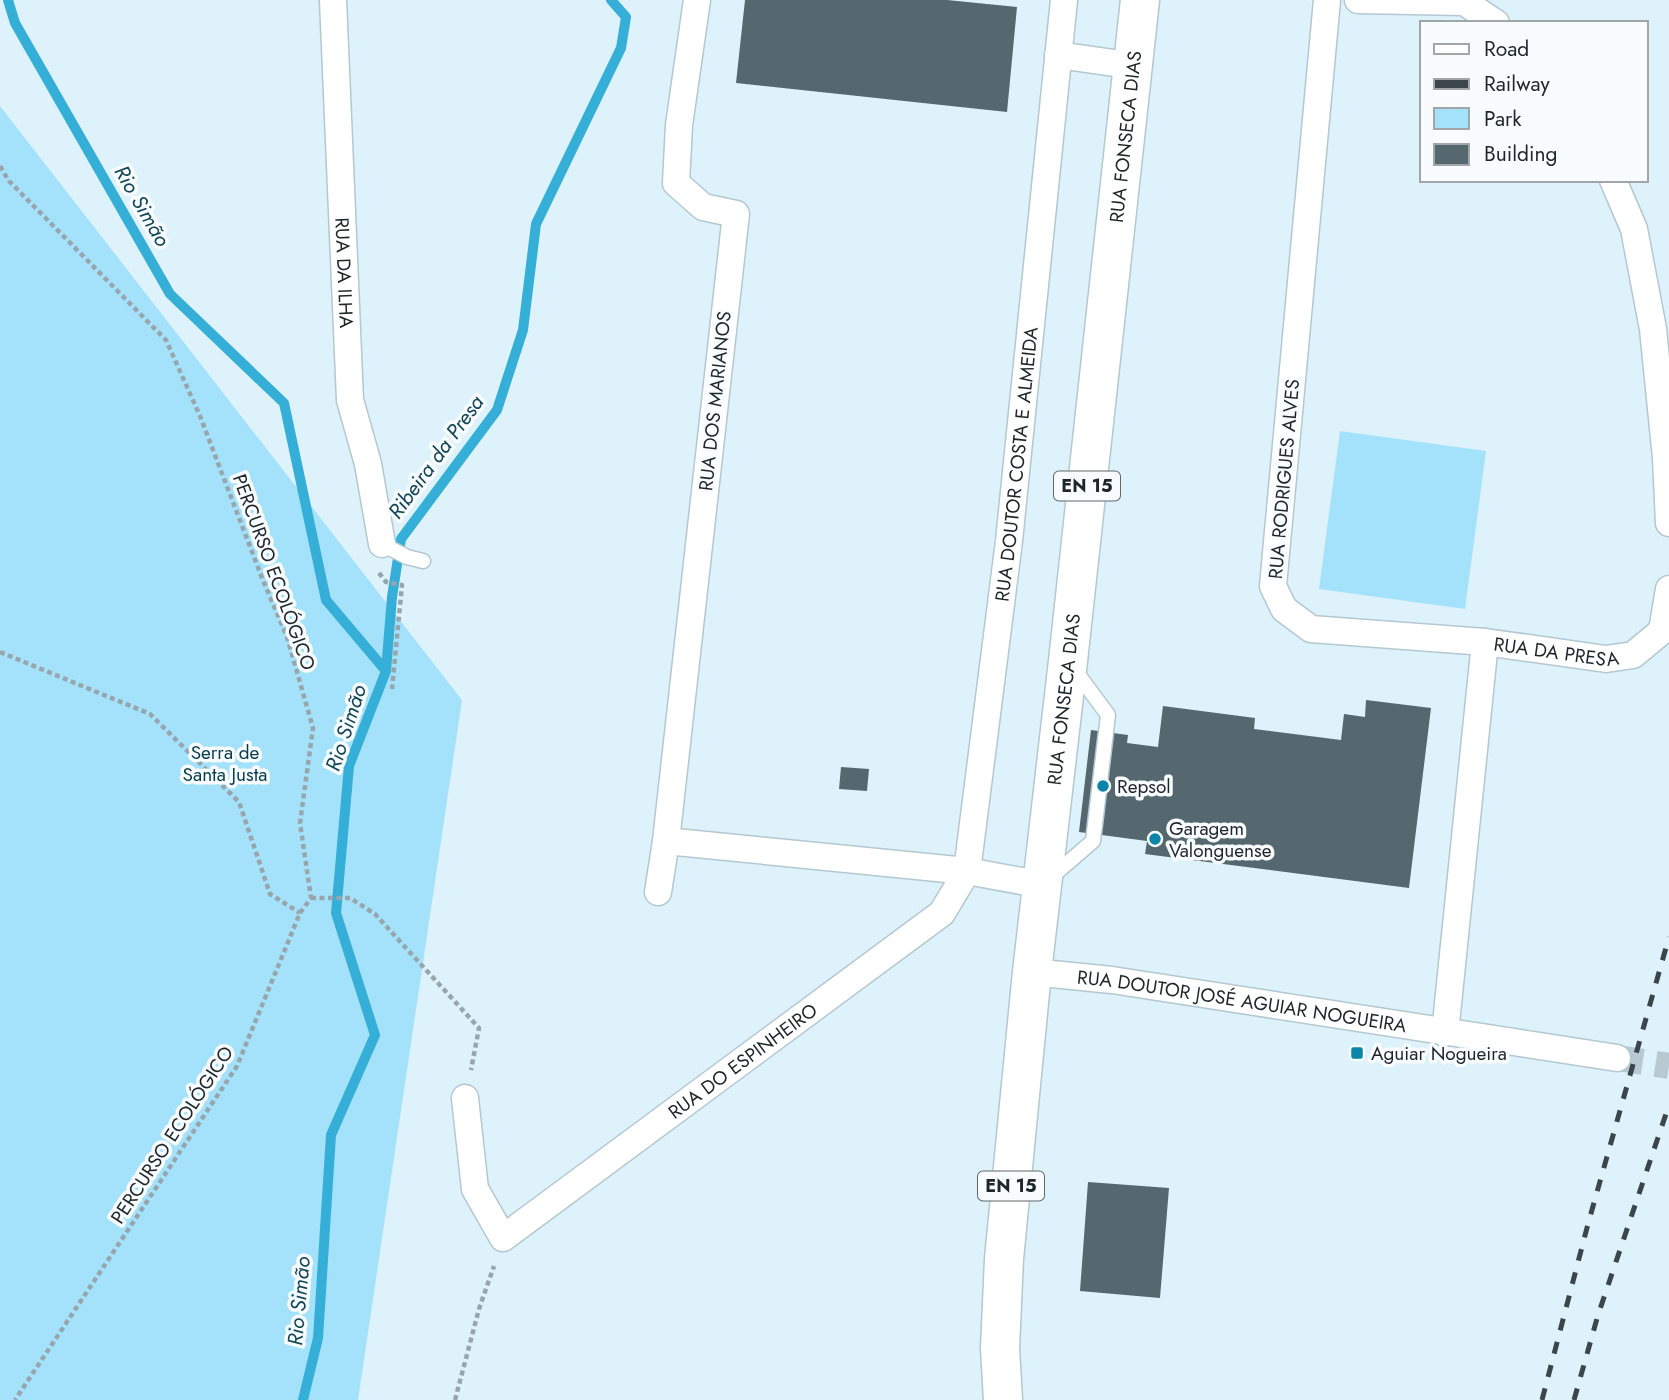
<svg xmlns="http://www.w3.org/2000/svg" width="1669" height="1400" font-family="Jost,sans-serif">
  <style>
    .green { fill: #a4e2fc }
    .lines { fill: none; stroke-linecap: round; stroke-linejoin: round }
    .stream { stroke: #35aed8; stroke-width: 10 }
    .building { fill: #55676f }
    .street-tunnel { stroke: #b8c9d1; stroke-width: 26; stroke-dasharray: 26 13; stroke-linecap: butt }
    .lane-casing { stroke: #b4c8d1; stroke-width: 17 }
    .street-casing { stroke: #b4c8d1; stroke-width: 29 }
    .primary-casing { stroke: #b4c8d1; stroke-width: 41 }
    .path { stroke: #97a6ad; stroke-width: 4.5; stroke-dasharray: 5 3.5; stroke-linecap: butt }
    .lane { stroke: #fff; stroke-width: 14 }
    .street { stroke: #fff; stroke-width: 26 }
    .primary { stroke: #fff; stroke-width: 38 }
    .rail { stroke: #3c454a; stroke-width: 5; stroke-dasharray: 12 12; stroke-linecap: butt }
    .poi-dot { fill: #0a85a9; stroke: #f8fcfe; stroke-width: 2.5 }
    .labels { text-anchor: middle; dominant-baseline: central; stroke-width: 7; stroke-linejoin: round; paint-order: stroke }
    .shield { fill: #f8fcfe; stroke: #60666a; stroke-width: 2 }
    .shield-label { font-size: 18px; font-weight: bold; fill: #1f262a }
    .street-label { font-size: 19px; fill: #1f262a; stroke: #f8fcfe }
    .park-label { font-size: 19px; fill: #063c4d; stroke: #f8fcfe }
    .poi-label { font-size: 19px; fill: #1f262a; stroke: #f8fcfe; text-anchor: start }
    .water-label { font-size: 21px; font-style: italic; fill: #124556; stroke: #f8fcfe }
  </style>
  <rect width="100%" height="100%" fill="#def2fb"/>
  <!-- green -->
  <path class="green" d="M0 106 462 700 358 1400H0Z
    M1340 431 1486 451 1465 609 1319 589Z"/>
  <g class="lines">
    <!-- stream -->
    <path class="stream" d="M8 0 15 23 170 294 284 403 326 600 386 671 349 766 336 913 375 1035 331 1135 318 1338 303 1400
      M386 671 392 597 401 539 497 410 523 330 536 224 621 48 626 17 611 0"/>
  </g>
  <!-- building -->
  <path class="building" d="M745 0H947L1017 7 1007 112 736 83Z
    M1366 700 1431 708 1409 888 1145 854 1147 841 1079 832 1091 730 1128 735 1127 743 1158 747 1163 706 1255 718 1254 729 1341 740 1344 714 1365 717Z
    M841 767 869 769 867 791 839 789Z
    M1088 1182 1169 1188 1160 1298 1080 1291Z"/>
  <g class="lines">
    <!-- street-tunnel -->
    <path class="street-tunnel" d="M1617 1058 1669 1066"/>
    <!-- lane casing -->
    <g class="lane-casing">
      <path id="lane" d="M382 544 407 557 423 561
        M1049 879 1093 841 1108 715 1074 669"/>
    </g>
    <!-- street casing -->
    <g class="street-casing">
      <g id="street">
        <path id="s1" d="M333 0 350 400 368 464 382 544"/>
        <path d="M697 0 679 125 676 183 703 207 736 214 666 841 967 871 1043 885"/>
        <path id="s2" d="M1327 0 1273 586 1284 609 1311 629 1485 642 1606 659 1633 655 1662 631 1669 589"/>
        <path d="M1358 0 1464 2 1496 23"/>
        <path d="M1058 55 1135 66"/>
        <path d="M1613 180 1634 229 1653 329 1666 458 1669 523"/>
        <path d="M658 892 666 841"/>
        <path id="s3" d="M1032 972 1112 980 1617 1058"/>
        <path d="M1445 1033 1485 642"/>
        <path id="s4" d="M465 1098 475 1189 503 1238 942 913 967 871 1009 541 1064 0"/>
      </g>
    </g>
    <!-- primary casing -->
    <g class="primary-casing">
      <g id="primary">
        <path id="s5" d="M1003 1400 1000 1348 1004 1259 1032 972 1068 661 1140 0"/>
      </g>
    </g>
    <!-- path -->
    <path class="path" d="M0 166 9 181 166 340 200 416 262 578 287 637 313 728 300 823 311 898 300 913 237 1066 15 1400
      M379 573 386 582 402 585 392 689
      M0 652 150 714 239 802 270 894 300 913
      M311 898H350L375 914 479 1028 471 1070
      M455 1400 479 1309 494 1266"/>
    <!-- lane -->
    <use href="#lane" class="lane"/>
    <!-- street -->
    <use href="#street" class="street"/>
    <!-- primary -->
    <use href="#primary" class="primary"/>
    <!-- rail -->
    <path class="rail" d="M1542 1400 1588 1224 1669 937
      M1574 1400 1598 1315 1669 1105"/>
  </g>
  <!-- markers -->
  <g class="poi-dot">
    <circle cx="1103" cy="786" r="7"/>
    <circle cx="1155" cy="839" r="7"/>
    <rect x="1350" y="1046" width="14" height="14" rx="3.5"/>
  </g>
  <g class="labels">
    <!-- shield labels -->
    <g class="shield">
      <rect x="1054" y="471.5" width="66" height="29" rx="5"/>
      <rect x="978" y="1171.5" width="66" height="29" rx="5"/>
    </g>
    <g class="shield-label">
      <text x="1087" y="486">EN 15</text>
      <text x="1011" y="1186">EN 15</text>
    </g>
    <!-- street labels -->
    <g class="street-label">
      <text stroke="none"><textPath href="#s5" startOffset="1270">RUA FONSECA DIAS</textPath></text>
      <text stroke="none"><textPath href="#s1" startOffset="273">RUA DA ILHA</textPath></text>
      <text transform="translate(715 401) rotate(-84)">RUA DOS MARIANOS</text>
      <text stroke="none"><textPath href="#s4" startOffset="1153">RUA DOUTOR COSTA E ALMEIDA</textPath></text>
      <text transform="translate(1284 479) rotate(-85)">RUA RODRIGUES ALVES</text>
      <text transform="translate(274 572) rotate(70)">PERCURSO ECOLÓGICO</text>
      <text stroke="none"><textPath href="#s2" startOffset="894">RUA DA PRESA</textPath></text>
      <text stroke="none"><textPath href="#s5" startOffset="704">RUA FONSECA DIAS</textPath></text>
      <text stroke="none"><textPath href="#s3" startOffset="212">RUA DOUTOR JOSÉ AGUIAR NOGUEIRA</textPath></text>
      <text stroke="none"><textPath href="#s4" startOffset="446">RUA DO ESPINHEIRO</textPath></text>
      <text transform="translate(172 1135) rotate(-57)">PERCURSO ECOLÓGICO</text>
    </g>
    <!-- park labels -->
    <g class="park-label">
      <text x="225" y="752">Serra de<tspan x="225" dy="22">Santa Justa</tspan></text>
    </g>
    <!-- poi labels -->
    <g class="poi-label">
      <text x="1117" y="786">Repsol</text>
      <text x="1169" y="828">Garagem<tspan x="1169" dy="22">Valonguense</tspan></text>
      <text x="1371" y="1053">Aguiar Nogueira</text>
    </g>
    <!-- water labels -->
    <g class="water-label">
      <text transform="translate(142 206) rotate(60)">Rio Simão</text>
      <text transform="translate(436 457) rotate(-54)">Ribeira da Presa</text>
      <text transform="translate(346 728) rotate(-72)">Rio Simão</text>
      <text transform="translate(299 1301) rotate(-85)">Rio Simão</text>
    </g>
  </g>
  <!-- legend -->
  <rect x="1420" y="21" width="228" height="161" fill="#f8fcfe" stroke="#a1a6a9" stroke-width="2"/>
  <rect x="1434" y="44" width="35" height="10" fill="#ffffff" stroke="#a1a6a9" stroke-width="2"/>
  <text x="1484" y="56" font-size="21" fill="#1f262a">Road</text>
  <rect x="1434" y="79" width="35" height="10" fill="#3c454a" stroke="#a1a6a9" stroke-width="2"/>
  <text x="1484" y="91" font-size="21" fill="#1f262a">Railway</text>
  <rect x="1434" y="108" width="35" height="21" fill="#a4e2fc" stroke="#a1a6a9" stroke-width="2"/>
  <text x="1484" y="126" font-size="21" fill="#1f262a">Park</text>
  <rect x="1434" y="144" width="35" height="21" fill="#55676f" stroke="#a1a6a9" stroke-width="2"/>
  <text x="1484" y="161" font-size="21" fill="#1f262a">Building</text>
</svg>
